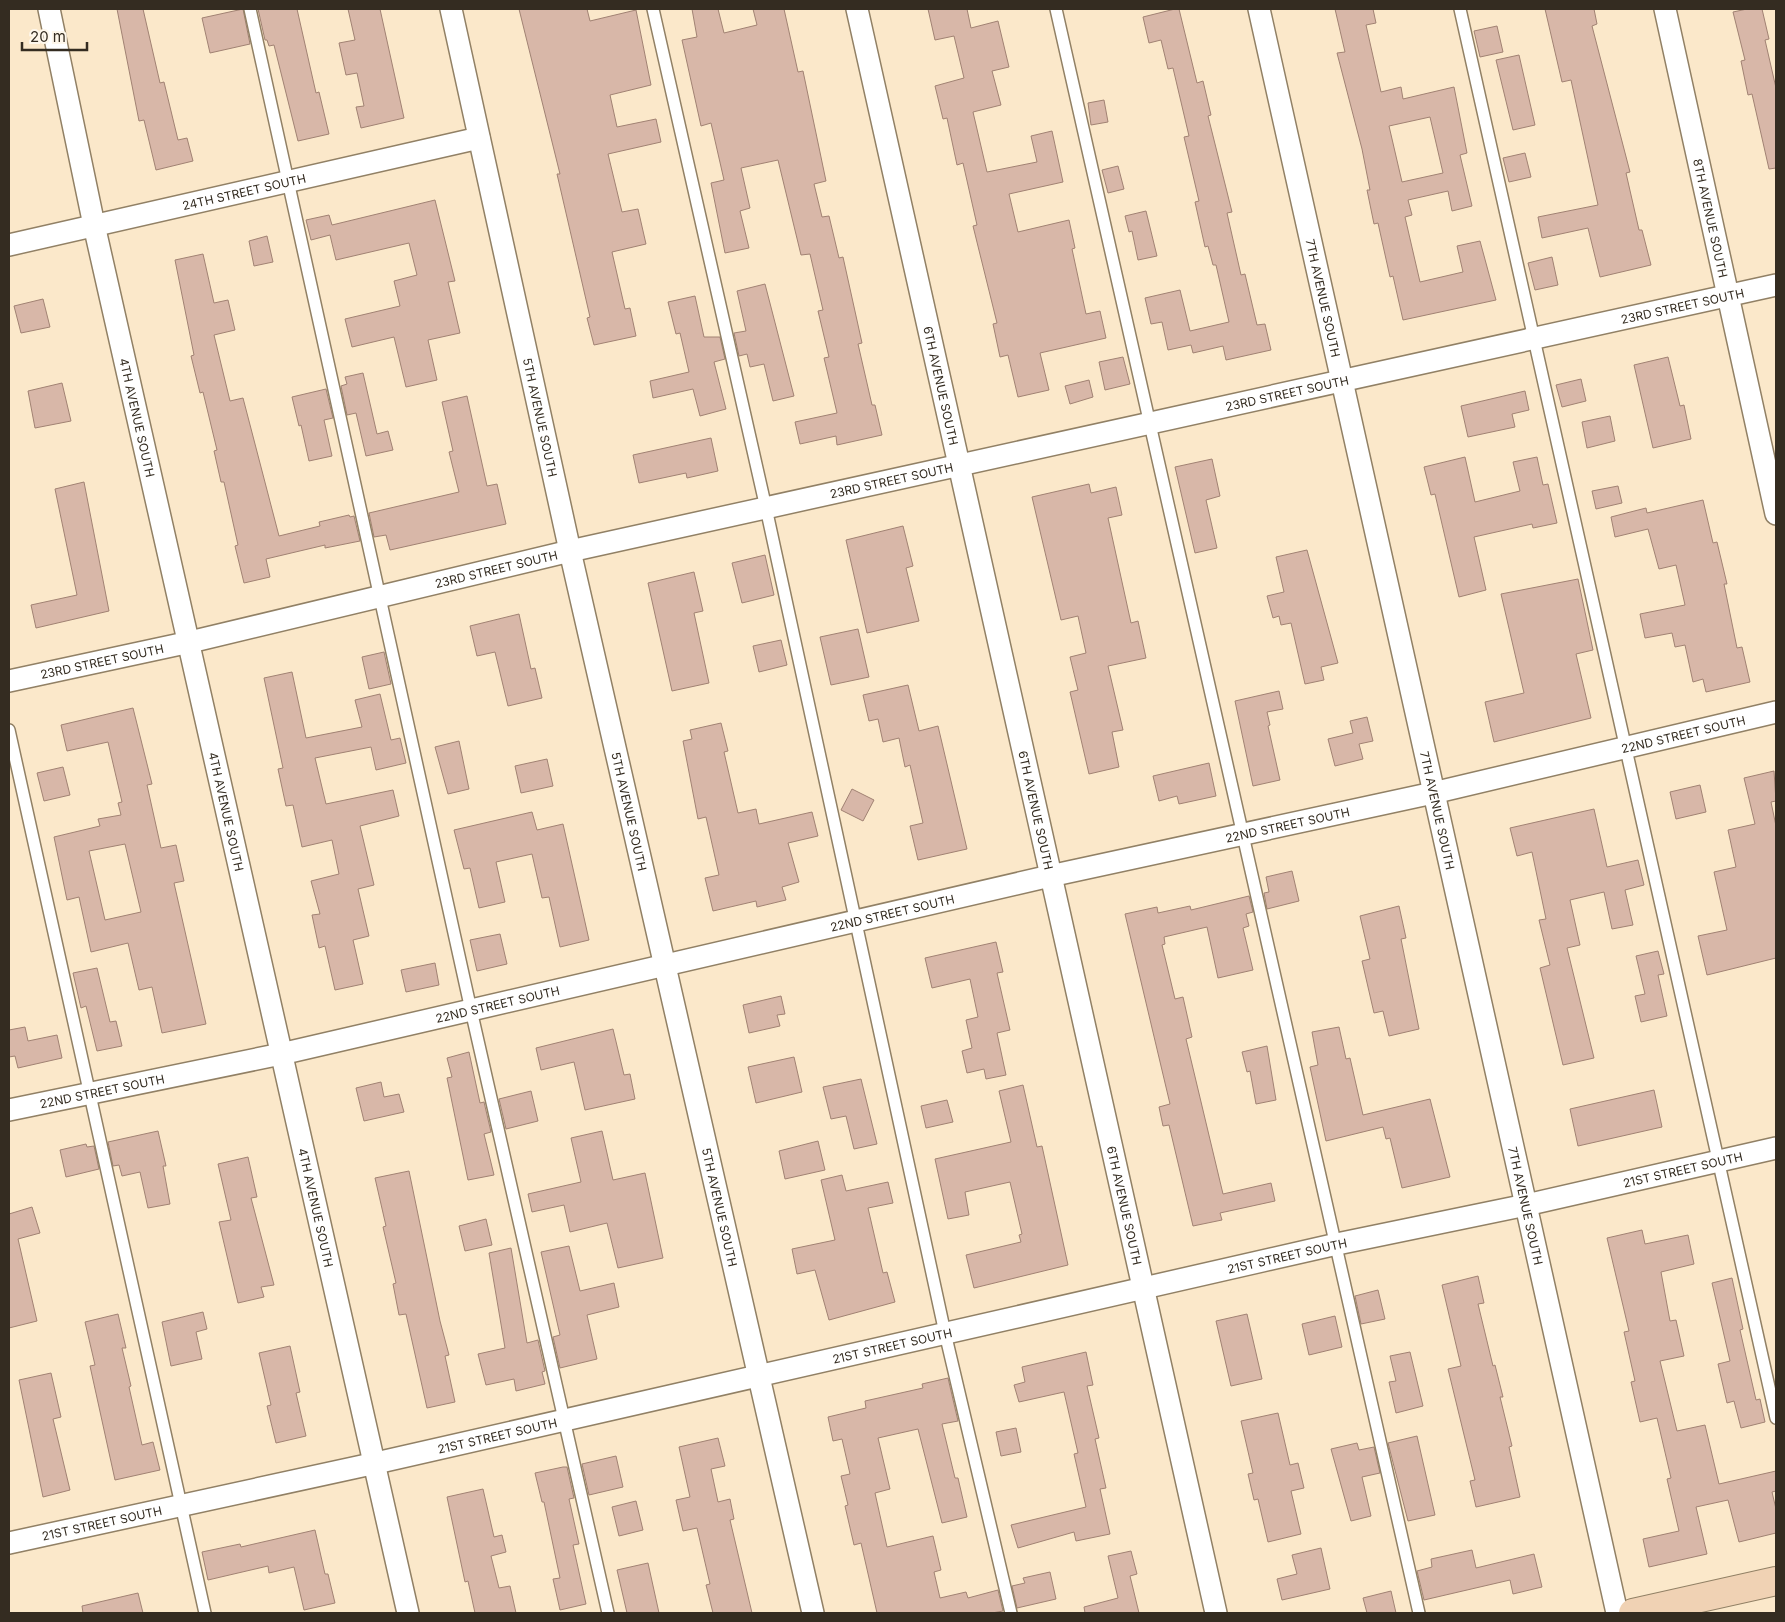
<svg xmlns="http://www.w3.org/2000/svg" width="1785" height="1622" font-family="Inter,sans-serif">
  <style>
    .building { fill: #d8b7a8; stroke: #a18273; fill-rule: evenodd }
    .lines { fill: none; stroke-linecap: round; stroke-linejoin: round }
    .lane-casing { stroke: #918065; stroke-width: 14 }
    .street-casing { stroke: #918065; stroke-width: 24 }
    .secondary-casing { stroke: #918065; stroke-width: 30 }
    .lane { stroke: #fff; stroke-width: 11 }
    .street { stroke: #fff; stroke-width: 21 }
    .secondary { stroke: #f0d2b4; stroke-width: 28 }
    .labels { text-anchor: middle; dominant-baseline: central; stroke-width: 4.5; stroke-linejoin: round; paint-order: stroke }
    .street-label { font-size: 12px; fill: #342c21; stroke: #fef7eb }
  </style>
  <rect width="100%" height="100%" fill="#fbe8ca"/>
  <!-- building -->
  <path class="building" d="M117 9H143L160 83 164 82 178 140 187 138 193 161 156 170 144 120 139 121Z
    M243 9 250 44 210 53 202 18Z
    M258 9H297L316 93 319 92 329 134 298 141 274 45 269 46 267 40H265Z
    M348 9H380L404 118 361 128 356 107 364 106 357 73 346 75 339 43 355 40Z
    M519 9H587L590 21 636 10 651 85 610 95 617 127 656 119 661 142 608 154 622 212 638 209 646 244 612 252 625 309 630 308 636 336 594 345 587 318 590 317 557 174H560Z
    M692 9H718L724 33 757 25 753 9H784L798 72 803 71 826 181 814 184 822 217 829 216 839 258 843 257 862 343 858 344 872 405H875L882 435 837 445 836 436 800 444 795 422 837 413 824 358 829 357 818 311 823 310 810 254 801 255 778 160 741 168 750 208 740 211 749 248 725 253 711 183 724 180 711 123 701 126 682 40 697 37Z
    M928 9H967L971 28 998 21 1009 67 992 71 1001 105 973 112 987 172 1037 162 1031 136 1052 131 1063 182 1009 194 1018 232 1069 220 1075 248 1072 249 1086 314 1100 311 1106 338 1040 353 1049 390 1018 397 1008 355 1000 357 993 324 997 323 973 226 977 225 963 163 957 165 947 118 943 119 935 86 964 78 954 36 935 40Z
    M1175 9H1179L1197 83 1203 81 1211 115 1208 116 1232 212 1227 213 1241 275 1245 274 1257 325 1265 324 1271 350 1226 360 1223 346 1193 353 1191 345 1168 350 1162 322 1151 324 1145 298 1180 290 1190 331 1229 322 1216 265H1213L1208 246 1205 247 1195 202 1199 201 1184 137 1189 136 1173 68 1168 69 1161 40 1149 43 1143 17Z
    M1335 9H1373L1376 23 1366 25 1381 92 1401 87 1403 99 1454 87 1467 153 1460 155 1472 206 1452 211 1448 191 1408 200 1412 215 1405 217 1420 282 1463 272 1457 246 1480 241 1496 300 1403 320 1393 276 1390 277 1378 223 1374 224 1367 190H1370L1362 149 1337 53 1345 52ZM1430 117 1443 173 1402 182 1389 126Z
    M1545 9H1594L1597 24 1592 26 1630 172 1626 173 1639 230H1642L1651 265 1600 277 1588 228 1542 238 1538 217 1598 205 1571 80 1562 82Z
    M1747 9H1762L1769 39 1765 40 1776 88V168L1769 169 1752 94 1748 95 1741 61 1745 60 1733 12Z
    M1497 26 1503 52 1480 57 1474 31Z
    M1519 55 1535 125 1513 130 1496 60Z
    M1104 100 1108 122 1091 125 1088 103Z
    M1525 153 1531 177 1509 182 1503 158Z
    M1118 166 1124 189 1108 193 1102 170Z
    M435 200 455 281 448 282 460 333 428 340 437 380 406 387 394 337 352 347 345 319 400 306 394 281 417 275 409 243 336 260 330 235 311 240 306 220 329 215 332 225Z
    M1146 211 1157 256 1138 260 1132 231 1129 232 1125 216Z
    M267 236 273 262 254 266 249 241Z
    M203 254 214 303 228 300 235 330 214 335 230 401 243 398 279 536 320 526 319 522 349 515 350 517 354 516 360 541 325 548V545L266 559 270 577 244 583 235 546 238 545 224 482H221L214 451 217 450 203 392 200 393 191 356 194 355 175 260Z
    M1552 257 1558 285 1535 290 1528 263Z
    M765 284 794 396 773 401 764 364 750 367 747 354 739 356 734 333 746 331 737 291Z
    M695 296 704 337H720L725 359 714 362 726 409 700 416 693 389 653 398 650 381 689 372 680 333 676 334 668 302Z
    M43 299 50 327 21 333 14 306Z
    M1123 357 1130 384 1105 390 1099 362Z
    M1668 357 1680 406 1684 405 1691 439 1653 448 1634 365Z
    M363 373 377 434 388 431 393 450 366 456 356 413 347 415 341 386 347 384 345 377Z
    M1581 379 1586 401 1562 407 1556 385Z
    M1089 380 1093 397 1070 404 1065 386Z
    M62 383 71 421 35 428 28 391Z
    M326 389 333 418 324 420 332 456 309 461 301 425 299 426 292 397Z
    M1525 391 1529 410 1512 414 1515 427 1468 437 1461 406Z
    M467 396 487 486 497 484 506 524 390 550 386 535 374 537 369 513 459 492 449 452 453 451 442 402Z
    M1610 416 1615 441 1587 448 1582 422Z
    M711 438 718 471 687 478 686 473 639 483 633 455Z
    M1465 457 1475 502 1520 491 1513 462 1537 457 1543 485 1548 484 1557 523 1533 528 1532 524 1474 537 1486 590 1459 597 1435 494 1431 495 1424 467Z
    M1212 459 1220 496 1206 500 1217 548 1195 553 1175 467Z
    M84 482 109 611 36 628 31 605 77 595 55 489Z
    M1089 484 1091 493 1116 487 1122 515 1108 518 1131 623 1138 621 1146 658 1108 666 1123 730 1112 732 1119 767 1089 774 1070 692 1078 690 1070 657 1086 653 1078 616 1061 620 1032 497Z
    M1618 486 1622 503 1596 509 1592 491Z
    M1703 500 1713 543 1717 542 1727 584H1724L1737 648 1742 647 1750 682 1706 692 1703 679 1693 682 1685 645 1675 647 1672 633 1645 638 1640 614 1685 605 1676 565 1659 569 1648 529 1615 537 1611 517 1646 508 1647 513Z
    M903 526 913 566 906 568 919 621 867 633 846 540Z
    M1307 550 1338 663 1321 667 1324 680 1305 684 1291 623 1281 625 1279 616 1273 618 1267 596 1284 592 1276 557Z
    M765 555 774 595 742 603 732 563Z
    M694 572 703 611 694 613 709 683 672 691 648 583Z
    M1578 579 1593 650 1576 654 1591 718 1494 742 1485 702 1524 693 1501 594Z
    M519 614 531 669 535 668 542 698 508 706 495 652 477 656 470 626Z
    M858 629 869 677 831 685 820 637Z
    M781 640 787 665 759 672 753 646Z
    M384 652 391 684 369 689 362 657Z
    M292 672 306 738 362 727 355 700 380 694 391 740 400 738 406 763 376 770 371 747 315 758 326 804 393 790 399 816 360 826 374 885 358 889 369 936 353 940 363 984 335 990 325 946 319 948 312 915 320 914 311 881 339 874 332 840 302 847 293 805 286 806 278 769 283 768 264 678Z
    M908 685 919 731 938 726 967 849 918 860 910 826 923 823 910 765 905 767 899 738 883 742 878 719 869 721 863 695Z
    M1279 691 1283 709 1267 712 1270 725 1268 726 1280 780 1253 786 1235 701Z
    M133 708 152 784 147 785 161 848 176 845 184 881 174 883 206 1024 162 1033 152 987 139 990 128 943 91 952 79 897 67 900 54 837 100 826 98 819 121 815 118 803 122 802 108 742 67 751 61 725ZM125 844 141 912 105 920 89 851Z
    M1367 717 1373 741 1359 744 1363 759 1335 766 1328 739 1353 733 1350 721Z
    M721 723 728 751 724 752 738 813 756 809 759 824 812 812 818 836 788 843 799 882 782 887 786 900 757 907 756 901 713 911 705 878 719 875 706 817 698 819 683 741 692 739 690 730Z
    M459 741 469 789 448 794 435 747Z
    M547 759 553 786 521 793 515 766Z
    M1209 763 1216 796 1179 804 1177 796 1159 801 1153 776Z
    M63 767 70 795 44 801 37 773Z
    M1774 771 1776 801 1771 802 1776 826V958L1707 975 1698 936 1727 930 1714 872 1736 867 1728 830 1755 824 1744 778Z
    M1700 785 1706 812 1676 819 1670 792Z
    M852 789 874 800 863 821 841 810Z
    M1594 809 1607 867 1638 860 1644 885 1625 890 1633 925 1612 929 1604 892 1570 900 1580 945 1567 948 1594 1058 1563 1065 1540 968 1550 965 1539 920 1546 919 1532 852 1517 856 1510 828Z
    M532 812 537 830 563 824 589 940 560 947 549 897 542 898 532 854 496 862 505 902 479 908 470 868 464 869 454 830Z
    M1292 871 1299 901 1267 909 1264 893 1269 892 1266 877Z
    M1249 896 1253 912 1246 914 1249 926 1243 928 1253 970 1218 978 1207 927 1164 937 1165 944 1162 945 1175 999 1183 997 1192 1037 1186 1039 1223 1194 1271 1183 1275 1201 1220 1213 1222 1220 1193 1226 1169 1125 1163 1126 1159 1107 1170 1104 1125 914 1157 907 1158 913 1190 906 1191 910Z
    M1399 906 1406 938 1401 939 1419 1029 1389 1036 1383 1011 1374 1013 1362 961 1370 959 1360 916Z
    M500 934 507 964 477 971 470 940Z
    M996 942 1003 972 997 973 1010 1030 997 1033 1006 1075 986 1079 984 1069 967 1073 962 1051 972 1048 966 1020 978 1017 970 979 932 988 925 958Z
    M1658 951 1664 974 1658 975 1667 1016 1641 1022 1635 996 1645 994 1636 956Z
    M435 963 439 985 406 992 401 970Z
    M97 968 110 1022 116 1021 122 1046 97 1051 86 1006 81 1008 73 973Z
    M781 996 785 1014 777 1015 780 1026 749 1033 743 1005Z
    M25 1027 28 1041 57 1035 62 1058 18 1068 15 1056 9 1057V1030Z
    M1339 1027 1346 1059 1350 1058 1363 1115 1430 1099 1450 1177 1402 1188 1390 1138 1386 1139 1383 1127 1326 1141 1310 1067 1318 1065 1312 1032Z
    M613 1029 624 1075 630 1074 635 1099 585 1110 574 1062 541 1070 536 1048Z
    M1267 1046 1276 1100 1256 1104 1250 1071 1247 1072 1242 1052Z
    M469 1052 480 1103 484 1102 491 1132 484 1134 494 1175 468 1180 447 1078 452 1077 447 1058Z
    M794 1057 802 1092 756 1103 748 1067Z
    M861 1079 877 1144 854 1149 846 1116 831 1119 823 1087Z
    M381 1082 384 1097 399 1094 404 1112 364 1121 356 1088Z
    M1023 1085 1037 1147 1042 1146 1068 1265 974 1288 966 1255 1021 1242 1019 1235 1022 1234 1010 1182 965 1192 969 1215 948 1219 935 1159 1011 1142 999 1091Z
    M1654 1090 1662 1127 1578 1146 1570 1109Z
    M531 1091 538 1121 506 1129 499 1099Z
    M947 1100 953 1122 926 1128 921 1106Z
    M158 1131 166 1166H163L170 1204 148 1208 140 1172 122 1176 119 1165 113 1166 108 1142Z
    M602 1131 613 1180 645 1173 663 1258 618 1268 607 1223 570 1232 564 1205 532 1212 528 1194 581 1182 571 1138Z
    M818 1141 825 1170 785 1179 779 1151Z
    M86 1144 87 1147 94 1146 99 1169 66 1177 60 1150Z
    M248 1157 257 1197 251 1198 274 1285 261 1287 264 1297 238 1303 219 1222 231 1220 218 1164Z
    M409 1171 440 1321 449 1355 445 1356 455 1402 427 1408 406 1314 399 1315 393 1284 396 1283 383 1227 386 1226 375 1178Z
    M842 1175 846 1191 888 1182 893 1203 868 1208 883 1273 887 1272 895 1302 829 1320 815 1270 797 1274 792 1249 835 1240 821 1180Z
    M32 1207 40 1233 18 1239 37 1321 9 1328V1214Z
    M486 1219 492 1245 465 1251 459 1226Z
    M1642 1230 1645 1244 1688 1235 1694 1264 1661 1272 1670 1321 1676 1320 1684 1356 1660 1361 1677 1431 1705 1425 1719 1484 1776 1471V1491L1772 1492 1776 1509V1533L1739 1542 1728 1500 1696 1507 1707 1554 1649 1567 1643 1539 1679 1531 1667 1479 1671 1478 1657 1418 1640 1422 1631 1382 1635 1381 1624 1332 1629 1331 1607 1238Z
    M569 1246 580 1291 614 1283 619 1307 587 1315 597 1359 560 1368 553 1337 560 1335 541 1252Z
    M511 1248 527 1343 538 1340 545 1371 542 1372 545 1384 516 1391 514 1379 486 1385 478 1354 505 1348 489 1253Z
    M1478 1276 1484 1303 1478 1304 1493 1366 1495 1365 1503 1397H1500L1512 1446 1509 1447 1520 1497 1476 1507 1470 1481 1475 1480 1448 1369 1461 1366 1442 1285Z
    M1732 1278 1743 1329 1740 1330 1756 1400 1760 1399 1765 1422 1741 1428 1734 1401 1727 1403 1718 1364 1730 1361 1712 1283Z
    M1378 1290 1385 1319 1361 1324 1355 1296Z
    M203 1312 207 1329 196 1332 202 1359 171 1366 162 1322Z
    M118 1314 126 1348H122L131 1386 129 1387 142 1445 153 1442 160 1470 115 1480 90 1366 95 1365 85 1322Z
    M1247 1314 1262 1379 1231 1386 1216 1321Z
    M1335 1316 1342 1347 1309 1355 1302 1324Z
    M290 1346 300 1392 296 1393 306 1436 276 1443 267 1406 271 1405 259 1353Z
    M1086 1352 1093 1385 1087 1386 1099 1438 1095 1439 1106 1488 1100 1489 1110 1534 1076 1541 1074 1532 1018 1548 1011 1525 1086 1507 1074 1454 1078 1453 1064 1392 1019 1402 1014 1385 1025 1382 1022 1367Z
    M1410 1352 1423 1406 1396 1413 1389 1382 1396 1381 1390 1356Z
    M51 1373 61 1417 53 1419 70 1490 43 1497 19 1380Z
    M948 1378 958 1421 942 1424 955 1478H958L967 1517 942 1523 918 1429 878 1438 890 1489 875 1493 887 1547 933 1536 941 1570 934 1572 940 1598 966 1592 968 1598 998 1590 1003 1611 992 1613H877L861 1543 854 1545 845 1506 848 1505 841 1476 850 1474 842 1439 833 1441 828 1417 866 1408 865 1401 923 1388 922 1384Z
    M1278 1413 1290 1465 1298 1463 1304 1488 1291 1491 1301 1534 1268 1542 1258 1499 1254 1500 1248 1474 1253 1473 1241 1421Z
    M1016 1428 1021 1452 1001 1456 996 1432Z
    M1417 1436 1435 1515 1408 1521 1388 1443Z
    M718 1438 725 1466 711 1469 718 1502 730 1499 734 1519 730 1520 752 1613H713L706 1585 710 1584 697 1528 683 1531 676 1500 690 1497 679 1447Z
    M1357 1443 1359 1450 1374 1447 1380 1473 1362 1477 1371 1516 1351 1521 1331 1449Z
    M616 1456 623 1487 589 1495 582 1464Z
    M563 1467H567L574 1498 569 1499 579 1544 573 1545 586 1604 560 1610 553 1579 560 1578 544 1502H542L535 1473Z
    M483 1489 494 1537 502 1535 506 1552 491 1556 499 1588 510 1586 516 1613H475L468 1581 465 1582 447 1497Z
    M636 1501 643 1530 619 1536 612 1507Z
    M315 1530 325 1574H328L335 1603 304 1610 294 1567 269 1573 268 1566 208 1580 202 1552 240 1544 241 1547Z
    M1321 1548 1330 1589 1282 1600 1277 1579 1297 1574 1292 1555Z
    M1472 1550 1476 1568 1534 1554 1542 1587 1513 1594 1510 1580 1424 1600 1417 1571 1432 1567 1431 1559Z
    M1131 1551 1137 1574 1130 1576 1139 1613H1085L1084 1607 1118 1598 1108 1556Z
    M648 1563 659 1613H627L617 1570Z
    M1050 1572 1056 1599 1017 1608 1012 1586 1025 1583 1023 1578Z
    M1391 1591 1396 1613H1367L1363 1598Z
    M138 1593 143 1613H83L82 1606Z"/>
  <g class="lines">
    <!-- lane casing -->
    <g class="lane-casing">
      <path id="lane" d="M250 9 471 1010 608 1613
        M653 9 766 508 945 1333 1011 1613
        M1056 9 1419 1613
        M1460 9 1776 1418
        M9 730 205 1613"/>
    </g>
    <!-- street casing -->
    <g class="street-casing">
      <g id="street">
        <path id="s1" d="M49 9 94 225 408 1613"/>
        <path id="s2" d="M451 9 570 551 813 1613"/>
        <path id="s3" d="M857 9 1216 1613"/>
        <path id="s4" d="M1259 9 1617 1613"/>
        <path id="s5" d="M1665 9 1776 514"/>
        <path id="s6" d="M9 245 479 138"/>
        <path id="s7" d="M9 681 190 642 570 551 1776 285"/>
        <path id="s8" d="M9 1110 281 1054 1050 876 1433 793 1776 712"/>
        <path id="s9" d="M9 1543 376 1463 1337 1244 1526 1205 1776 1148"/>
      </g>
    </g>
    <!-- secondary casing -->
    <g class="secondary-casing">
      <path id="secondary" d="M1633 1613 1776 1581"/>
    </g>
    <!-- lane -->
    <use href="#lane" class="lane"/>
    <!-- street -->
    <use href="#street" class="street"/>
    <!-- secondary -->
    <use href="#secondary" class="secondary"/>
  </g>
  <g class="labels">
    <!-- street labels -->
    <g class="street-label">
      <text stroke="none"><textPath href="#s6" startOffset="241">24TH STREET SOUTH</textPath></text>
      <text stroke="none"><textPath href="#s5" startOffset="214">8TH AVENUE SOUTH</textPath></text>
      <text stroke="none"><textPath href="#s4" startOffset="296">7TH AVENUE SOUTH</textPath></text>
      <text stroke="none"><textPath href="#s7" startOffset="1715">23RD STREET SOUTH</textPath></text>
      <text stroke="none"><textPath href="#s3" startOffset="386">6TH AVENUE SOUTH</textPath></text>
      <text stroke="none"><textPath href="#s7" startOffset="1310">23RD STREET SOUTH</textPath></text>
      <text stroke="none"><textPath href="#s1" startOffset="418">4TH AVENUE SOUTH</textPath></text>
      <text stroke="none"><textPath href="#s2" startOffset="418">5TH AVENUE SOUTH</textPath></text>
      <text stroke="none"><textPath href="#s7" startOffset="905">23RD STREET SOUTH</textPath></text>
      <text stroke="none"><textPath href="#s7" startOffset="500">23RD STREET SOUTH</textPath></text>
      <text stroke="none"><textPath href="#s7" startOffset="95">23RD STREET SOUTH</textPath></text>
      <text stroke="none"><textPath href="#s8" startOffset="1716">22ND STREET SOUTH</textPath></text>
      <text stroke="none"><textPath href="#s1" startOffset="822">4TH AVENUE SOUTH</textPath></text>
      <text stroke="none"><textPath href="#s2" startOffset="822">5TH AVENUE SOUTH</textPath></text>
      <text stroke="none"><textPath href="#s3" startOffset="821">6TH AVENUE SOUTH</textPath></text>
      <text stroke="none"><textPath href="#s4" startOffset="821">7TH AVENUE SOUTH</textPath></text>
      <text stroke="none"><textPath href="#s8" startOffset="1310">22ND STREET SOUTH</textPath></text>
      <text stroke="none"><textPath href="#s8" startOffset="905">22ND STREET SOUTH</textPath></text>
      <text stroke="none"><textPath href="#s8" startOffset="500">22ND STREET SOUTH</textPath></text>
      <text stroke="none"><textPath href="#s8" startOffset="95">22ND STREET SOUTH</textPath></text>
      <text stroke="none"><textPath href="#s9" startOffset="1715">21ST STREET SOUTH</textPath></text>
      <text stroke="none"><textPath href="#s1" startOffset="1228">4TH AVENUE SOUTH</textPath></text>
      <text stroke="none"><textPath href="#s2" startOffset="1228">5TH AVENUE SOUTH</textPath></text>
      <text stroke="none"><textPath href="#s3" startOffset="1226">6TH AVENUE SOUTH</textPath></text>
      <text stroke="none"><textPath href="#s4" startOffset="1226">7TH AVENUE SOUTH</textPath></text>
      <text stroke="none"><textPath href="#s9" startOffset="1310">21ST STREET SOUTH</textPath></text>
      <text stroke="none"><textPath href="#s9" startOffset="905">21ST STREET SOUTH</textPath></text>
      <text stroke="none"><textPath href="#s9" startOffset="500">21ST STREET SOUTH</textPath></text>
      <text stroke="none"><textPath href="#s9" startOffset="95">21ST STREET SOUTH</textPath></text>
    </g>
  </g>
  <!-- border -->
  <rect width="1785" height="1622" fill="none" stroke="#342c21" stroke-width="20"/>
  <!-- scale -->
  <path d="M22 42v8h65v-8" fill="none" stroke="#342c21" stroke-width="2.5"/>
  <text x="30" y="42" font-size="15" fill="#342c21" stroke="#fef7eb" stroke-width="4" paint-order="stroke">20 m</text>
</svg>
